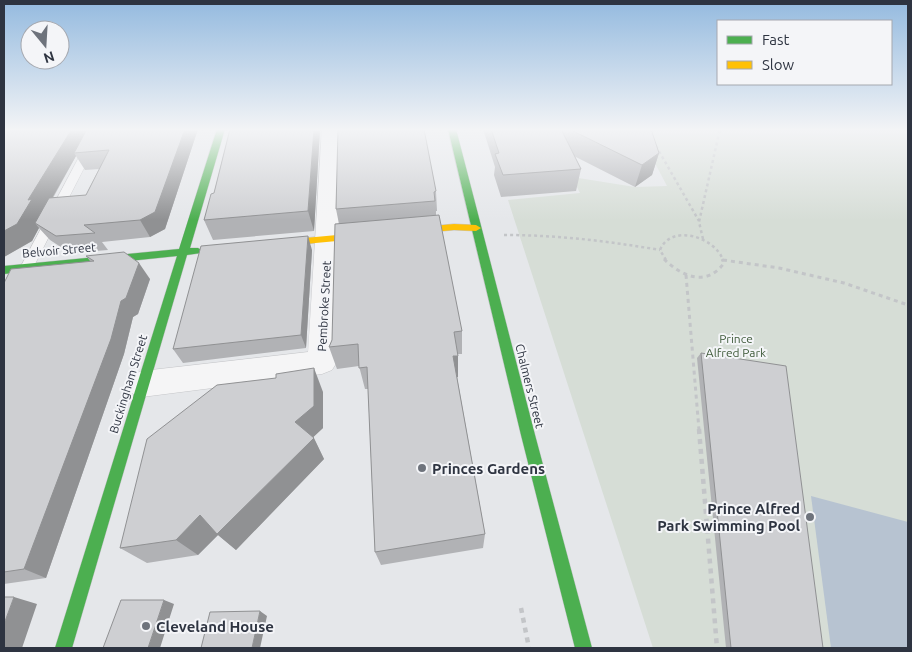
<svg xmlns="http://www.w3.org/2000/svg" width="912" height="652" font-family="Ubuntu,sans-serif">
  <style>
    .green { fill: #d6ddd6 }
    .water { fill: #b7c3d1 }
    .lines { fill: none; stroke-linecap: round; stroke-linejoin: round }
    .lane-casing { stroke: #c4c5c8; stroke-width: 1 }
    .street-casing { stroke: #c4c5c8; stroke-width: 1 }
    .fast-casing { stroke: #c4c5c8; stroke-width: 1 }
    .slow-casing { stroke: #c4c5c8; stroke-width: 1 }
    .path-far2 { stroke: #c3c5c8; stroke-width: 2.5; stroke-dasharray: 3 3; stroke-linecap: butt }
    .path-far1 { stroke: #c3c5c8; stroke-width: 3; stroke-dasharray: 4 4; stroke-linecap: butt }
    .path { stroke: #c3c5c8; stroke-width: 4.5; stroke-dasharray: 5 5; stroke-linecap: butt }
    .lane { fill: #f5f5f6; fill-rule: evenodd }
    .street { fill: #f5f5f6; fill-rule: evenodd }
    .fast { fill: #4caf50; fill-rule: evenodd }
    .slow { fill: #ffc107; fill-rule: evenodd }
    .wall { fill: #b1b2b5; fill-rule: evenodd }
    .shaded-wall { fill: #909193 }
    .building { fill: #cecfd2; stroke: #909193 }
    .poi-dot { fill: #6e737c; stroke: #f4f5f8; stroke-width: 2 }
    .labels { text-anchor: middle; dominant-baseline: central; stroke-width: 4; stroke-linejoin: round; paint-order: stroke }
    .street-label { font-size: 12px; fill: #2e3441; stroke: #f4f5f8 }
    .park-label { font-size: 12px; fill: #415c3c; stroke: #f4f5f8 }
    .near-poi-label { font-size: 15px; font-weight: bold; fill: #2e3441; stroke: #f4f5f8; text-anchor: start }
  </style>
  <rect width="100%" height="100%" fill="#e5e7ea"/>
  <!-- green -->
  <path class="green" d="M637 129H908V648H653L508 200 580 193 572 177 635 187 667 186Z"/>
  <!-- water -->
  <path class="water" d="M811 496 908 522V648H831Z"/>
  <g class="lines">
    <!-- lane casing -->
    <g class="lane-casing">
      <path id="lane" d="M94 129H104L11 311 9 315 4 316V298Z"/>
    </g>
    <!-- street casing -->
    <g class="street-casing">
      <path id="street" d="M322 129H340L337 362 332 370 322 374 142 397 131 393 127 384 131 375 142 371 308 352Z"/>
    </g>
    <!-- fast casing -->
    <g class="fast-casing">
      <path id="fast" d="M217 129H225L190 248H198L203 251 201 253 187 255 72 648H55L177 256 4 274V266L179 249Z
        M448 129H456L535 435 592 648H575L521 435Z"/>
    </g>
    <!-- slow casing -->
    <g class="slow-casing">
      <path id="slow" d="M454 224 476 225 481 228 476 231 454 230 273 247 268 244 273 241Z"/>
    </g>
    <!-- path-far2 -->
    <path class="path-far2" d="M656 146 699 221
      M504 235C558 235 607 241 660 250
      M703 239 699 222 720 129
      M666 260 660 250C671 223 715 237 723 260"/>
    <!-- path-far1 -->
    <path class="path-far1" d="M664 259C682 277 707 287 724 263L722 259
      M723 260 779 268 844 283 908 305
      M686 275 699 430"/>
    <!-- path -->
    <path class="path" d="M699 429 717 648
      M521 608 529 648"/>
    <!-- lane -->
    <use href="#lane" class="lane"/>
    <!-- street -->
    <use href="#street" class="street"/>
    <!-- fast -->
    <use href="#fast" class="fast"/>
    <!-- slow -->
    <use href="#slow" class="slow"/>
  </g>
  <!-- wall -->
  <path class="wall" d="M4 129H198L165 229 150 237 102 242 108 250 70 253 50 240 39 228 32 241 4 257ZM76 156 85 170 99 169 86 195 53 198Z
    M230 129H320L314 231 213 240 204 220 214 193Z
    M483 129H651L659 153 652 175 635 187 574 156 581 169 576 191 501 197 494 175 495 167Z
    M436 191 437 211H436V215L462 331V354H458V377H457L485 534 483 548 381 565 375 552 368 389H365L359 366 337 369 329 347 332 340 339 224 336 209Z
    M312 250 306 348 183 363 173 349Z
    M86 256 150 279 138 314 133 317 124 354 46 578 4 584V283L90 261Z
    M701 353 823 648H726L697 358Z
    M276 378 323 392V428L313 437 324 459 236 550 218 535 198 555 147 563 120 548Z"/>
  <!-- shaded-wall -->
  <path class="shaded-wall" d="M72 129H92L74 153 76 156 43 214 35 223 39 228 32 241 4 257V231L28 200Z
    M185 129H198L165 229 150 237 140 220Z
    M314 129H320L314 231 308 211Z
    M659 153 652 175 635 187 642 165Z
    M308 236 312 250 306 348 301 335Z
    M139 263 150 279 138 314 133 317 124 354 46 578 24 569 121 301Z
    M453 356H458V377L453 378Z
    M314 368 323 392V428L306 444 295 422Z
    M314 438 324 459 236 550 218 535 198 555 176 540 200 515Z
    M14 597 37 604 22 648H4V624Z
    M164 600 174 604 160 648H148Z
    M260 611 267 616 260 648H252Z"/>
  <!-- building -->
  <path class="building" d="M4 129H72L28 200 32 199 17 224 4 231Z
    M87 129H185L155 212 140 220 84 225 95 233 56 236 35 223 49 198 86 195 109 150 74 153Z
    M230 129H314L308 211 204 220 211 194 214 193Z
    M338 129H424L436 191 434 192 435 201 336 209Z
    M491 129H561L581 169 503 175 495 154 499 153Z
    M569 129H651L659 153 642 165Z
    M439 215 462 331 454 332 458 356H453L485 534 375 552 367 367 359 368 358 344 329 347 332 340 335 224Z
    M308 236 301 335 173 349 201 246Z
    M124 252 139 263 126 298 121 301 111 339 24 569 4 572V283L11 269 94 261 86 256Z
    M701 353 786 366 823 648H731Z
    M314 368V406L295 422 314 438 217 534 200 515 176 540 120 548 147 439 217 385 276 378V374Z
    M4 597H14L4 624Z
    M121 600H164L148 648H103Z
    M260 611 252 648H201L210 612Z"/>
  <!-- sky -->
  <linearGradient id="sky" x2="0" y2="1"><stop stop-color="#94badf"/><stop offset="0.59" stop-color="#f3f4f6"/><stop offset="1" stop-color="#f3f4f6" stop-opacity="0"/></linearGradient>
  <rect width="912" height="220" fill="url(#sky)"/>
  <!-- markers -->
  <g class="poi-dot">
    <circle cx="422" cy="468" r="5"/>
    <circle cx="810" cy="517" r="5"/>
    <circle cx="146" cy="626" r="5"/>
  </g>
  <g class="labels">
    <!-- street labels -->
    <g class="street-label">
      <text transform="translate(59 250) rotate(-5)">Belvoir Street</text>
      <text transform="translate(324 306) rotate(-87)">Pembroke Street</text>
      <text transform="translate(128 384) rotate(-73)">Buckingham Street</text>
      <text transform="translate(530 386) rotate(76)">Chalmers Street</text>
    </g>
    <!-- park labels -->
    <g class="park-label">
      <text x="736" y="338">Prince<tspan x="736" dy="14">Alfred Park</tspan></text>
    </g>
    <!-- near-poi labels -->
    <g class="near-poi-label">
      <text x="432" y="468">Princes Gardens</text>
      <text x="800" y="508" text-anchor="end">Prince Alfred<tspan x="800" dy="17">Park Swimming Pool</tspan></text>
      <text x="156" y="626">Cleveland House</text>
    </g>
  </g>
  <!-- border -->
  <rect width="912" height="652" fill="none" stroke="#2e3441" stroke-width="10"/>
  <!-- legend -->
  <rect x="717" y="20" width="175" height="65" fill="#f4f5f8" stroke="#a5a8af"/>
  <rect x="727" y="36" width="25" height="8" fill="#4caf50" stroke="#a5a8af"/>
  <text x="762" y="45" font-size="15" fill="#2e3441">Fast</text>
  <rect x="727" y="61" width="25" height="8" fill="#ffc107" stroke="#a5a8af"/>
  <text x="762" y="70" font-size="15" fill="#2e3441">Slow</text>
  <!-- north arrow -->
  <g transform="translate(45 45) rotate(162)"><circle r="24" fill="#f4f5f8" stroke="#a5a8af"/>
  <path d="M0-4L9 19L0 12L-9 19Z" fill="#6e737c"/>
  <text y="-8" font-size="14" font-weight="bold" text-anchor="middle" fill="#2e3441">N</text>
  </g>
</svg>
